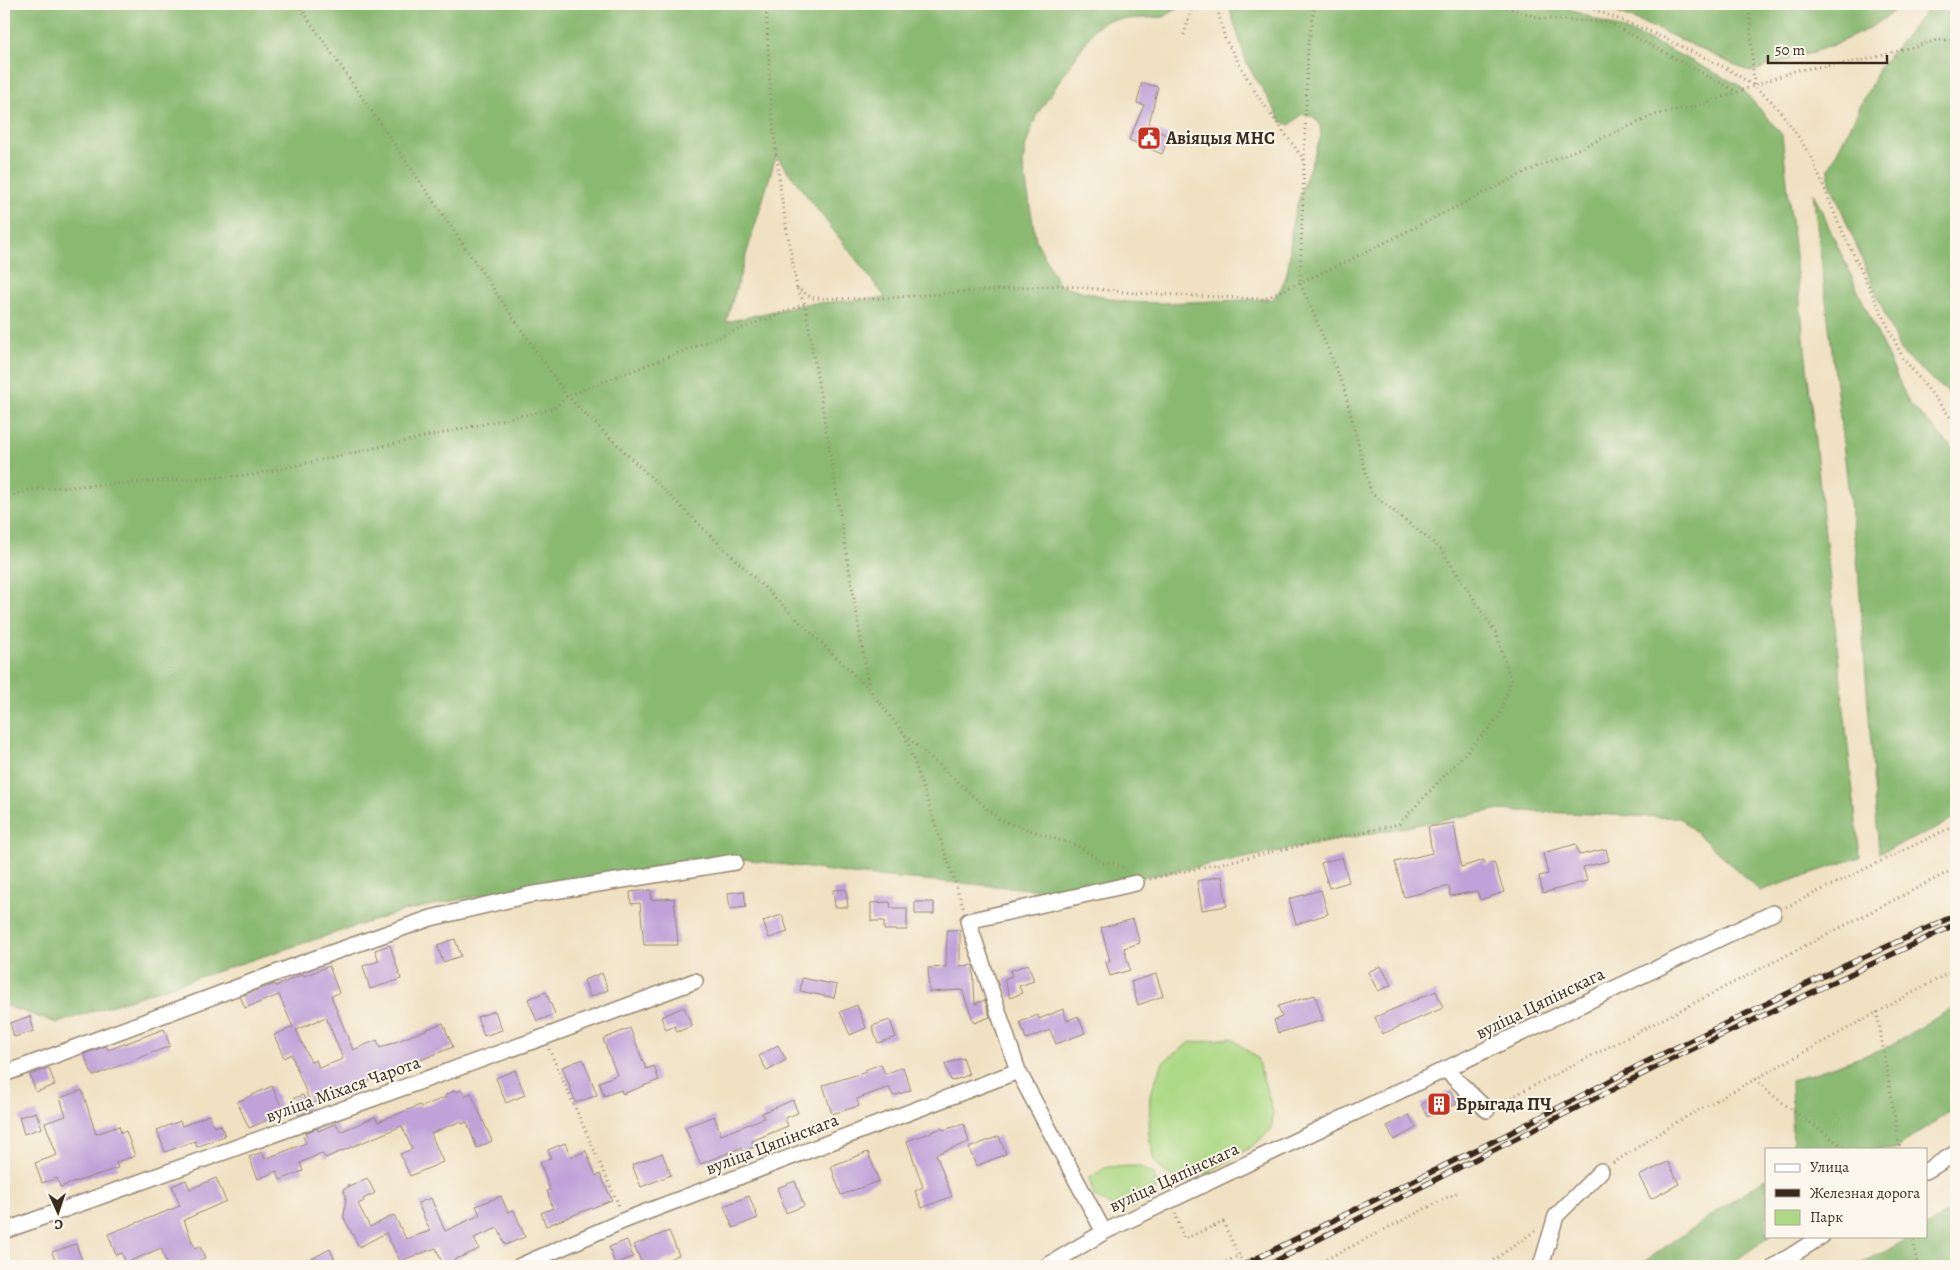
<svg xmlns="http://www.w3.org/2000/svg" width="1960" height="1270" font-family="Alegreya,serif">
  <style>
    .green { fill: #add985; stroke: #748252 }
    .forest { fill: #8ab972; stroke: #627248; fill-rule: evenodd }
    .building { fill: #c0a2d9; fill-rule: evenodd }
    .lines { fill: none; stroke-linecap: round; stroke-linejoin: round }
    .minor-casing { stroke: #968670; stroke-width: 18 }
    .path { stroke: #968670; stroke-width: 3; stroke-dasharray: 1 4; stroke-linecap: butt }
    .minor { stroke: #fff; stroke-width: 15 }
    .rail-casing { stroke: #3b2a1e; stroke-width: 5.5 }
    .rail { stroke: #fbf7ec; stroke-width: 4; stroke-dasharray: 11; stroke-linecap: butt }
    .labels { text-anchor: middle; dominant-baseline: central; stroke-width: 4; stroke-linejoin: round; paint-order: stroke }
    .poi-label { font-size: 18px; font-weight: bold; fill: #3b2a1e; stroke: #fbf7ec; text-anchor: start }
    .street-label { font-size: 18px; fill: #3b2a1e; stroke: #fbf7ec }
  </style>
  <rect width="100%" height="100%" fill="#fbf7ec"/>
  <filter id="ink" filterUnits="userSpaceOnUse"><feTurbulence type="fractalNoise" baseFrequency=".02" numOctaves="2"/><feDisplacementMap in="SourceGraphic" scale="10" xChannelSelector="R" yChannelSelector="G"/><feConvolveMatrix kernelMatrix="1 2 1 2 8 2 1 2 1" color-interpolation-filters="sRGB"/></filter>
  <filter id="wash" filterUnits="userSpaceOnUse"><feTurbulence type="fractalNoise" baseFrequency=".0096" numOctaves="4" result="noise"/><feDisplacementMap in="SourceGraphic" scale="20" xChannelSelector="R" yChannelSelector="G"/><feGaussianBlur stdDeviation="1.12" result="paint"/><feColorMatrix in="noise" values="0 0 0 0 0 0 0 0 0 0 0 0 0 0 0 0 0 1.4 0 .05"/><feComposite in="paint" operator="in"/></filter>
  <g filter="url(#wash)">
    <rect width="100%" height="100%" fill="#f0e1c2"/>
    <!-- green -->
    <path class="green" d="M1231 1038 1257 1058 1273 1112 1272 1129 1254 1145 1208 1173 1171 1178 1154 1161 1149 1134 1150 1094 1163 1062 1189 1043Z
      M1138 1166 1153 1174 1157 1183 1153 1196C1126 1212 1120 1213 1094 1196L1089 1178 1107 1167Z"/>
    <!-- forest -->
    <path class="forest" d="M4 4H1181L1180 7 1164 17 1109 20 1096 27 1036 116 1026 145 1023 165 1036 240 1059 285 1125 302 1162 303 1272 299C1295 279 1287 243 1294 216 1301 189 1312 162 1321 136L1320 126 1314 117 1302 114 1290 125 1282 122 1247 64 1228 4H1556L1652 41 1739 85 1782 135 1860 857 1760 891 1680 818 1495 810 1066 892 852 874 736 858 525 886 400 912 57 1023 4 1005ZM776 156 885 297 884 298 805 304 726 322Z
      M1595 4H1901C1867 40 1797 57 1750 72L1655 28Z
      M1932 4H1956V400L1900 351 1829 180V168L1880 67Z
      M1813 192 1909 403 1956 451V816L1936 829 1879 853 1858 569Z
      M1956 1006V1109L1952 1110 1895 1149H1793L1791 1081 1884 1049Z
      M1766 1178V1236H1771L1727 1266H1633L1642 1263Z
      M1956 1207V1266H1856L1889 1250 1911 1236H1926V1227Z"/>
    <g id="blocks">
      <!-- building -->
      <path class="building" d="M1142 83 1158 87 1148 127 1169 136 1162 154 1129 140 1144 105 1137 103Z
        M1454 823 1461 867 1484 860 1486 865 1494 862 1504 892 1480 900 1477 891 1450 896 1449 886 1404 897 1395 862 1432 853 1428 827Z
        M1576 844 1579 855 1606 849 1609 861 1583 867 1587 881 1543 893 1539 876 1548 874 1543 853Z
        M1342 857 1349 882 1329 888 1321 863Z
        M1222 876 1227 906 1202 910 1197 881Z
        M846 889 848 907H835L833 890Z
        M651 890V900L674 898 678 945H644L640 903 631 904 630 892Z
        M1321 890 1328 914 1296 924 1289 899Z
        M744 891 746 907 730 909 728 893Z
        M890 902 891 908H907V930H884V921H871V903Z
        M915 902H934V914H915Z
        M782 915 788 932 769 938 763 921Z
        M1133 919 1140 943 1124 948 1130 970 1110 976 1106 962 1110 961 1101 928Z
        M947 930H960V966L973 965 975 1004 985 1000 990 1017 974 1023 962 990 929 992 928 968 946 967Z
        M455 939 461 956 443 962 437 945Z
        M390 945 401 979 370 989 363 966 379 961 375 950Z
        M1028 964 1034 981 1019 986 1022 993 1010 998 1004 979 1012 976 1010 971Z
        M329 966 339 993 331 996 353 1050 377 1040 380 1048 443 1023 453 1047 311 1104 291 1054 284 1058 274 1035 293 1027 279 995 245 1008 240 996 275 984 276 986 303 974 304 976ZM326 1017 343 1059 319 1068 316 1060 311 1062 296 1030Z
        M1381 966 1391 985 1378 991 1368 972Z
        M602 973 608 990 590 997 584 980Z
        M1156 974 1163 996 1138 1005 1131 982Z
        M802 978 837 985 834 998 800 991Z
        M1436 991 1443 1008 1382 1034 1375 1017Z
        M546 992 555 1014 537 1021 528 999Z
        M1315 995 1323 1020 1278 1033 1274 1020 1282 1017 1278 1006Z
        M857 1005 866 1028 850 1035 840 1012Z
        M684 1007 692 1026 677 1032 675 1026 666 1030 661 1017Z
        M1063 1009 1067 1021 1078 1016 1085 1033 1056 1044 1050 1030 1026 1039 1020 1022 1038 1015 1039 1019Z
        M495 1011 502 1030 484 1036 477 1017Z
        M30 1016 34 1031 14 1037 10 1023Z
        M890 1020 896 1037 878 1043 872 1026Z
        M630 1028 646 1069 654 1066 659 1080 623 1094 621 1090 604 1096 599 1082 617 1075 603 1039Z
        M164 1029 170 1046 93 1076 84 1054 106 1046 108 1050Z
        M778 1045 786 1060 767 1071 759 1056Z
        M963 1058 969 1075 951 1081 945 1064Z
        M583 1059 597 1095 576 1103 562 1067Z
        M881 1064 885 1074 903 1067 911 1090 893 1096 889 1087 857 1099 859 1106 832 1114 823 1085 866 1072 865 1070Z
        M49 1068 55 1085 36 1092 30 1075Z
        M515 1070 525 1095 506 1103 496 1078Z
        M272 1086 284 1113 249 1128 237 1102Z
        M82 1090 96 1134 119 1126 121 1133 126 1131 135 1156 116 1162 118 1168 60 1187 57 1178 42 1183 35 1163 57 1155 45 1123 66 1116 60 1098Z
        M456 1090 457 1092 462 1090 464 1096 471 1093 492 1141 477 1148 467 1122 462 1124 461 1121 432 1133 431 1134 443 1162 410 1176 400 1154 412 1149 402 1126 325 1158 322 1153 300 1163 303 1171 280 1180 277 1171 258 1179 249 1157 262 1152 265 1159 306 1143 303 1137 307 1136 305 1133 317 1128 318 1131 336 1123 340 1132 375 1117 378 1122 420 1105 421 1107 446 1097 445 1095Z
        M1451 1091 1457 1104 1427 1117 1421 1104Z
        M303 1095 310 1111 298 1115 291 1099Z
        M793 1100 798 1113 785 1118 788 1126 752 1141 754 1147 743 1152 741 1148 700 1164 685 1127 714 1116 721 1135 764 1118 762 1113Z
        M36 1112 42 1128 24 1134 19 1117Z
        M209 1115 214 1127 221 1125 225 1136 197 1147 195 1141 165 1152 157 1130 180 1121 182 1126Z
        M1409 1115 1416 1128 1394 1140 1387 1126Z
        M964 1124 969 1142 936 1154 952 1196 922 1208 915 1191 923 1187 907 1141 942 1128 943 1130Z
        M999 1136 1006 1154 976 1166 969 1148Z
        M565 1143 571 1157 586 1151 596 1176 600 1174 612 1200 546 1226 541 1213 553 1208 547 1191 550 1190 540 1162 551 1158 548 1150Z
        M868 1152 879 1181 841 1195 831 1166Z
        M662 1153 671 1175 641 1187 632 1165Z
        M1668 1162 1679 1184 1651 1199 1639 1176Z
        M216 1178 226 1201 184 1220 195 1249 200 1246 205 1258 186 1266H167L161 1248 126 1263 122 1253 116 1255 108 1234 180 1206 172 1186 186 1180 190 1189Z
        M367 1178 375 1193 363 1199 364 1201 358 1204 370 1227 394 1215 406 1239 430 1231 418 1203 431 1198 445 1231 480 1215 476 1206 501 1196 508 1212 514 1210 525 1237 505 1245 498 1228 474 1238 479 1249 443 1265 436 1248 400 1261 386 1233 359 1247 344 1218 346 1196 343 1190 347 1188 348 1184 349 1187Z
        M795 1181 804 1206 786 1213 777 1188Z
        M749 1196 758 1218 733 1228 724 1206Z
        M669 1231 679 1255 652 1266H643L634 1245Z
        M627 1240 633 1257 615 1264 609 1247Z
        M76 1244 84 1266H57L52 1252Z
        M330 1249 335 1260 325 1266H298Z"/>
    </g>
  </g>
  <g filter="url(#ink)">
    <use href="#blocks" fill-opacity="0" stroke="#968670" stroke-width="1"/>
    <g class="lines">
      <!-- minor casing -->
      <g class="minor-casing">
        <path id="minor" d="M1445 1069 1487 1110
          M4 1074 311 960 431 918 529 895 735 862
          M1926 1171 1956 1153
          M4 1231 544 1037 695 981
          M1104 1232 1018 1071 968 921 1136 883
          M520 1266 625 1220 1018 1071
          M1047 1266 1104 1232 1773 913
          M1541 1266 1556 1216 1601 1171
          M1775 1266 1822 1236"/>
      </g>
      <!-- path -->
      <path class="path" d="M298 4 567 396 869 689 905 735 964 909
        M766 4 771 107 781 195 797 288 812 298 872 299 1059 285 1134 293 1264 299 1354 258 1526 172 1655 115 1705 104 1797 70 1861 61 1938 40H1956
        M1216 4 1225 39 1257 95 1304 160
        M1497 4 1543 19 1608 22 1737 92
        M1580 4 1651 32 1728 69 1754 86 1772 102 1787 120 1812 158 1838 222 1903 358 1956 424
        M1749 4 1754 86
        M1184 35 1193 4
        M797 289 805 304 869 688
        M4 498 34 489 253 475 555 408 567 396 805 304
        M905 735 1000 820 1080 847 1103 863 1110 862 1127 869
        M1150 879 1399 824 1499 717 1511 680 1496 633 1441 549 1371 493 1343 385 1300 282 1308 47 1315 4
        M1786 907 1956 825
        M1877 1012 1900 1149
        M549 1049 620 1208
        M1756 1079 1768 1092 1846 1149
        M1498 1104 1956 868
        M1613 1163 1677 1122 1956 969
        M1175 1213 1184 1239 1223 1222 1244 1266
        M1913 1236 1917 1266
        M1217 1266 1240 1255
        M1313 1266 1460 1191
        M1485 1266 1535 1231"/>
      <!-- minor -->
      <use href="#minor" class="minor"/>
      <!-- rail casing -->
      <g class="rail-casing">
        <path id="rail" d="M1241 1266 1506 1135 1642 1064 1838 969 1956 915
          M1266 1266 1682 1054 1956 924"/>
      </g>
      <!-- rail -->
      <use href="#rail" class="rail"/>
    </g>
  </g>
  <!-- icons -->
  <defs>
    <g id="civic-square" transform="scale(1.25)"><rect x="-9" y="-9" width="18" height="18" rx="4" fill="#c8321e" stroke="#fbf7ec"/><path d="M-.6-6.5H3V-4.5H.6V-3L4-1V1h2V6H-6V1h2V-1L-.6-3ZM-1.2 2.5V6h2.4V2.5Z" fill="#fff"/></g>
    <g id="building-square" transform="scale(1.25)"><rect x="-9" y="-9" width="18" height="18" rx="4" fill="#c8321e" stroke="#fbf7ec"/><path d="M-4-6H4V6H1V3H-1V6H-4ZM-2.5-4.3h1.7v1.8h-1.7ZM.8-4.3h1.7v1.8H.8ZM-2.5-1h1.7V.8h-1.7ZM.8-1h1.7V.8H.8Z" fill="#fff"/></g>
  </defs>
  <g fill-rule="evenodd">
    <use href="#civic-square" x="1149" y="138"/>
    <use href="#building-square" x="1439" y="1104"/>
  </g>
  <g class="labels">
    <!-- poi labels -->
    <g class="poi-label">
      <text x="1166" y="138">Авіяцыя МНС</text>
      <text x="1456" y="1104">Брыгада ПЧ</text>
    </g>
    <!-- street labels -->
    <g class="street-label">
      <text transform="translate(1540 1003) rotate(-26)">вуліца Цяпінскага</text>
      <text transform="translate(343 1089) rotate(-20)">вуліца Міхася Чарота</text>
      <text transform="translate(772 1144) rotate(-21)">вуліца Цяпінскага</text>
      <text transform="translate(1174 1177) rotate(-25)">вуліца Цяпінскага</text>
    </g>
  </g>
  <!-- margin -->
  <rect width="1960" height="1270" fill="none" stroke="#fbf7ec" stroke-width="20"/>
  <!-- legend -->
  <rect x="1765" y="1148" width="162" height="90" fill="#fbf7ec" stroke="#aea59a"/>
  <rect x="1775" y="1164" width="25" height="8" fill="#ffffff" stroke="#aea59a"/>
  <text x="1810" y="1172" font-size="15" fill="#3b2a1e">Улица</text>
  <rect x="1775" y="1189" width="25" height="8" fill="#3b2a1e" stroke="#aea59a"/>
  <text x="1810" y="1198" font-size="15" fill="#3b2a1e">Железная дорога</text>
  <rect x="1775" y="1210" width="25" height="15" fill="#add985" stroke="#aea59a"/>
  <text x="1810" y="1222" font-size="15" fill="#3b2a1e">Парк</text>
  <!-- north arrow -->
  <g transform="translate(58 1212) rotate(177)" stroke="#fbf7ec" stroke-width="4" paint-order="stroke">
  <path d="M0-4L9 19L0 12L-9 19Z" fill="#3b2a1e"/>
  <text y="-8" font-size="14" font-weight="bold" text-anchor="middle" fill="#3b2a1e">С</text>
  </g>
  <!-- scale -->
  <path d="M1768 55v8h119v-8" fill="none" stroke="#3b2a1e" stroke-width="2.5"/>
  <text x="1775" y="55" font-size="15" fill="#3b2a1e" stroke="#fbf7ec" stroke-width="4" paint-order="stroke">50 m</text>
</svg>
